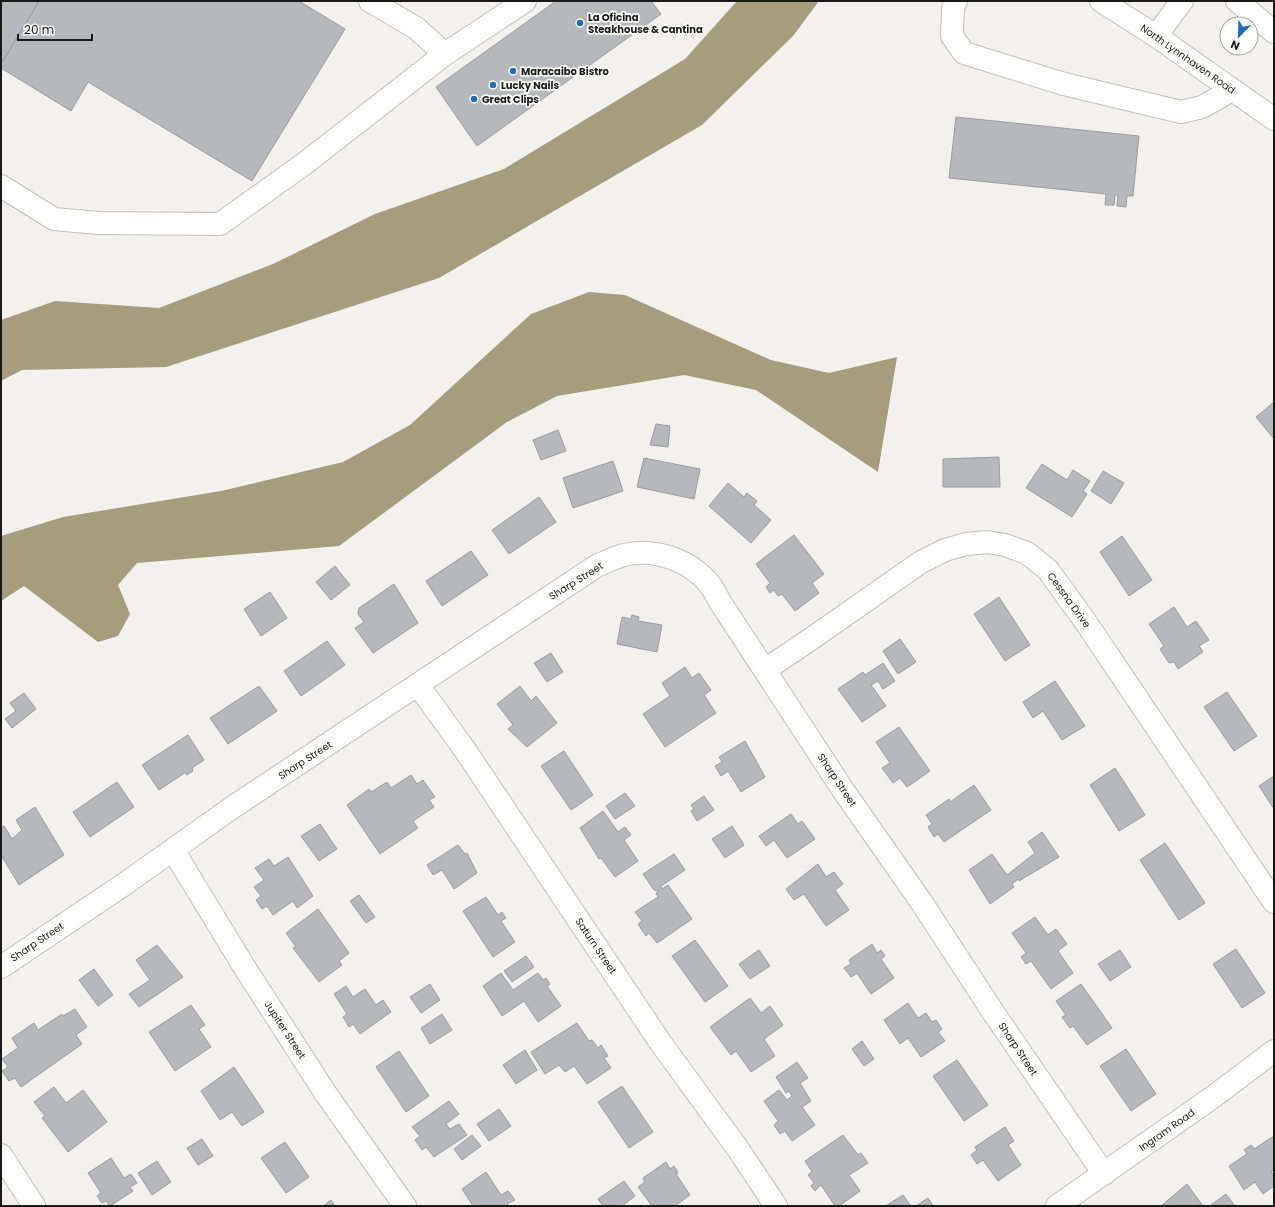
<svg xmlns="http://www.w3.org/2000/svg" width="1275" height="1207" font-family="Poppins,sans-serif">
  <style>
    .water { fill: #a69d7c }
    .building { fill: #b6b8bc; stroke: #999b9f }
    .lines { fill: none; stroke-linecap: round; stroke-linejoin: round }
    .minor-casing { stroke: #c0bfbb; stroke-width: 24 }
    .minor { stroke: #fff; stroke-width: 22 }
    .poi-dot { fill: #256aba; stroke: #fffffd; stroke-width: 1.5 }
    .labels { text-anchor: middle; dominant-baseline: central; stroke-width: 3.5; stroke-linejoin: round; paint-order: stroke }
    .poi-label { font-size: 10px; font-weight: bold; fill: #191918; stroke: #fffffd; text-anchor: start }
    .street-label { font-size: 10px; fill: #191918; stroke: #fffffd }
  </style>
  <rect width="100%" height="100%" fill="#f2f1ed"/>
  <!-- water -->
  <path class="water" d="M737 1H819L793 36 702 125 439 278 166 367 22 370 1 381V320L55 301 159 308 273 264 375 214 504 169 685 59Z
    M589 292 625 295 771 360 829 373 897 357 878 472 756 390 684 375 557 396 507 422 339 546 137 563 118 585 130 614 118 636 98 642 24 586 1 601V536L63 517 221 491 343 462 410 425 531 314Z"/>
  <!-- building -->
  <path class="building" d="M1 1H39L1 64Z
    M39 1H299L345 29 252 181 88 82 71 111 1 68V64Z
    M556 1H651L661 14 477 146 436 87Z
    M956 117 1139 136 1133 196H1127L1126 207 1117 206 1118 195H1115L1114 205H1105L1106 194 949 178Z
    M1274 402V439L1256 417Z
    M656 424 670 426 668 447 650 445Z
    M558 430 566 451 541 460 533 440Z
    M999 457 1000 487H943V459Z
    M644 458 700 469 694 499 637 487Z
    M613 461 623 491 573 508 563 478Z
    M1042 464 1067 480 1073 470 1090 481 1083 491 1087 494 1072 517 1026 488Z
    M1103 471 1124 483 1111 504 1091 491Z
    M728 483 744 497 747 493 757 501 754 505 771 520 751 543 709 506Z
    M539 497 556 522 509 554 492 530Z
    M794 535 824 574 812 583 819 593 795 611 782 594 778 596 774 590 770 593 766 587 770 583 756 564Z
    M1122 536 1152 580 1129 596 1100 552Z
    M471 551 488 575 442 606 426 581Z
    M335 566 350 585 331 600 316 582Z
    M394 584 418 623 373 653 355 628 364 622 358 614 359 608Z
    M270 592 287 618 261 636 244 609Z
    M999 597 1030 645 1005 661 974 614Z
    M1174 607 1187 627 1196 621 1209 640 1199 646 1203 652 1178 669 1174 662 1169 663 1160 649 1164 646 1149 624Z
    M632 615 639 617 638 621 662 625 657 652 617 644 622 617 631 619Z
    M900 639 916 662 898 674 883 651Z
    M327 641 345 665 301 696 284 671Z
    M551 653 563 672 547 682 534 663Z
    M883 663 895 681 883 689 878 681 871 685 886 706 862 722 838 689 863 672 865 675Z
    M685 667 692 678 699 673 711 690 704 695 716 713 665 747 643 714 670 696 662 683Z
    M1055 681 1085 726 1062 740 1043 711 1033 718 1023 702Z
    M259 686 277 711 228 744 210 718Z
    M520 686 531 701 536 696 557 723 527 747 508 729 513 725 497 704Z
    M1227 692 1257 736 1234 751 1204 707Z
    M24 693 36 709 12 728 5 719 16 711 10 703Z
    M899 727 930 771 907 787 900 778 893 783 882 768 890 763 876 742Z
    M188 735 204 760 192 768 193 771 187 775 186 772 159 790 142 765Z
    M745 741 765 777 741 792 728 771 721 776 715 766 722 762 719 757Z
    M564 751 593 795 571 810 541 766Z
    M1115 768 1145 815 1119 831 1090 785Z
    M411 775 417 784 423 780 435 797 429 800 434 807 413 821 418 828 380 854 347 805 369 789 371 792 387 782 391 788Z
    M1274 776V809L1259 786Z
    M117 782 134 807 90 837 73 812Z
    M974 785 991 810 944 842 938 834 934 837 928 827 932 824 926 815 949 799 950 802Z
    M625 793 635 806 615 819 606 806Z
    M704 796 714 810 697 821 691 811 694 809 691 805Z
    M35 807 64 855 19 885 1 855V827L4 826 12 839 22 830 16 820Z
    M603 811 618 832 625 827 631 835 624 840 638 861 615 877 601 858 599 859 580 828Z
    M791 814 798 824 802 821 815 839 787 858 774 840 766 846 759 836Z
    M320 824 337 849 319 861 301 836Z
    M732 826 744 845 725 858 712 839Z
    M1042 832 1059 857 1019 881 1018 879 1012 884 1014 887 990 904 969 870 992 854 1007 875 1035 853 1028 842Z
    M1165 843 1205 903 1179 920 1140 860Z
    M458 845 465 854 467 853 477 873 454 889 442 870 433 875 427 865Z
    M674 854 685 870 661 886 662 889 668 885 692 919 657 943 649 933 646 936 638 924 642 921 635 912 658 897 656 893 659 891 654 890 643 874Z
    M288 857 313 896 297 908 293 901 273 915 267 906 262 909 256 900 261 896 254 887 264 880 255 868 269 859 274 866Z
    M818 864 826 877 834 872 843 884 835 890 849 910 826 926 804 894 794 900 786 889Z
    M359 895 375 917 366 923 350 901Z
    M486 897 498 915 502 912 506 918 501 921 515 942 493 957 463 911Z
    M318 909 349 953 339 961 342 965 319 982 293 948 296 947 286 933Z
    M1035 917 1048 935 1056 929 1067 944 1058 951 1073 973 1051 989 1031 961 1026 964 1021 957 1026 953 1012 933Z
    M695 940 728 986 705 1002 672 956Z
    M872 944 877 953 881 950 885 956 881 959 894 978 871 994 857 973 851 977 844 968 851 964 849 960Z
    M157 945 183 977 139 1007 129 994 150 980 136 960Z
    M1236 949 1265 993 1242 1008 1213 964Z
    M759 950 770 966 750 979 739 964Z
    M1120 950 1131 967 1110 981 1098 964Z
    M526 956 534 967 512 982 504 971Z
    M94 969 113 995 98 1006 79 980Z
    M501 973 513 990 538 973 543 980 546 978 550 984 547 986 561 1006 538 1022 524 1001 502 1016 483 986Z
    M430 984 440 1000 421 1013 410 997Z
    M1081 984 1112 1028 1087 1045 1073 1026 1070 1028 1062 1017 1066 1015 1056 1001Z
    M346 986 353 997 365 989 376 1005 383 1000 391 1012 360 1034 353 1024 349 1027 343 1017 347 1014 334 994Z
    M750 998 761 1013 770 1006 783 1025 764 1039 775 1056 751 1072 736 1051 731 1055 710 1027Z
    M908 1003 918 1018 926 1013 932 1022 936 1020 942 1029 938 1032 945 1041 921 1057 908 1038 900 1044 884 1020Z
    M191 1005 205 1025 199 1029 211 1047 175 1071 149 1032Z
    M75 1009 87 1027 76 1035 82 1044 21 1087 15 1078 9 1081 2 1071 8 1067 2 1059 18 1048 12 1038 34 1023 38 1030 62 1014 63 1016Z
    M442 1014 452 1030 430 1044 421 1028Z
    M577 1023 589 1041 592 1040 598 1048 601 1045 608 1056 604 1058 611 1068 587 1084 574 1066 565 1072 559 1065 545 1074 531 1052Z
    M862 1041 874 1059 864 1066 852 1049Z
    M1126 1049 1156 1094 1131 1111 1100 1066Z
    M525 1050 537 1070 516 1084 503 1065Z
    M399 1051 429 1096 406 1112 376 1067Z
    M957 1060 988 1105 964 1121 933 1076Z
    M797 1062 808 1078 800 1083 811 1101 802 1107 815 1125 792 1141 785 1131 780 1134 774 1125 778 1121 764 1101 779 1090 787 1100 792 1096 789 1091 786 1093 776 1077Z
    M234 1067 264 1112 242 1126 232 1112 220 1120 201 1091Z
    M622 1086 653 1132 629 1148 598 1102Z
    M54 1087 66 1103 83 1090 107 1122 68 1152 42 1118 45 1116 34 1102Z
    M449 1101 459 1114 446 1124 450 1129 459 1124 467 1135 434 1157 426 1147 422 1150 415 1140 420 1136 412 1127Z
    M499 1109 511 1126 489 1141 477 1124Z
    M1005 1127 1014 1141 1008 1145 1021 1165 998 1181 983 1160 977 1164 971 1155 977 1150 975 1147Z
    M472 1135 481 1146 462 1160 454 1149Z
    M843 1135 858 1155 861 1153 868 1163 849 1175 860 1191 839 1206H835L821 1185 815 1191 811 1186 814 1183 808 1175 812 1172 805 1161Z
    M1274 1136V1169L1271 1172 1274 1176V1186L1263 1194 1255 1182 1244 1190 1229 1166 1247 1154 1244 1150 1251 1145 1254 1149Z
    M202 1139 213 1156 198 1165 187 1148Z
    M285 1142 309 1177 286 1193 261 1158Z
    M111 1158 124 1178 131 1174 137 1183 130 1187 133 1191 110 1206 106 1201 102 1203 97 1196 101 1193 88 1173Z
    M157 1161 171 1182 152 1195 138 1173Z
    M666 1162 670 1169 674 1166 678 1173 676 1174 690 1195 675 1206H652L638 1187 645 1182 643 1178Z
    M486 1172 501 1195 508 1191 515 1200 507 1204 508 1206H473L462 1189Z
    M624 1181 635 1196 622 1206H603L598 1199Z
    M1187 1184 1203 1206H1161Z
    M1226 1194 1235 1206H1212L1211 1205Z
    M903 1195 911 1206H886L887 1205Z
    M928 1198 933 1206H916Z
    M331 1200 335 1206H323Z"/>
  <g class="lines">
    <!-- minor casing -->
    <g class="minor-casing">
      <path id="minor" d="M370 1 416 28 445 54 525 1
        M956 1 953 8 952 36 964 53 1064 84 1181 112 1202 107 1232 90
        M1101 1 1156 36 1274 119
        M1237 1 1274 32
        M1156 36 1182 1
        M1 186 54 219 98 223 220 224 304 164 445 54
        M765 670 811 639 921 562 945 550 966 544 987 542 1005 545 1027 553 1048 570 1085 621 1274 902
        M418 685 465 750 660 1042 738 1149 776 1206
        M173 850 243 965 326 1094 405 1206
        M1 967 126 883 233 807 598 565C607 562 615 557 624 555 655 547 692 561 711 586 715 592 718 599 722 605L843 790 922 903 995 1015 1104 1174
        M1 1155 34 1206
        M1057 1206 1213 1097 1274 1051"/>
    </g>
    <!-- minor -->
    <use href="#minor" class="minor"/>
  </g>
  <!-- markers -->
  <g class="poi-dot">
    <circle cx="580" cy="23" r="4"/>
    <circle cx="513" cy="71" r="4"/>
    <circle cx="493" cy="85" r="4"/>
    <circle cx="474" cy="99" r="4"/>
  </g>
  <g class="labels">
    <!-- poi labels -->
    <g class="poi-label">
      <text x="588" y="17">La Oficina<tspan x="588" dy="12">Steakhouse &amp; Cantina</tspan></text>
      <text x="521" y="71">Maracaibo Bistro</text>
      <text x="501" y="85">Lucky Nails</text>
      <text x="482" y="99">Great Clips</text>
    </g>
    <!-- street labels -->
    <g class="street-label">
      <text transform="translate(1188 59) rotate(35)">North Lynnhaven Road</text>
      <text transform="translate(576 581) rotate(-32)">Sharp Street</text>
      <text transform="translate(1069 600) rotate(54)">Cessna Drive</text>
      <text transform="translate(305 760) rotate(-33)">Sharp Street</text>
      <text transform="translate(837 780) rotate(56)">Sharp Street</text>
      <text transform="translate(37 942) rotate(-34)">Sharp Street</text>
      <text transform="translate(596 946) rotate(56)">Saturn Street</text>
      <text transform="translate(285 1030) rotate(57)">Jupiter Street</text>
      <text transform="translate(1018 1049) rotate(56)">Sharp Street</text>
      <text transform="translate(1167 1130) rotate(-35)">Ingram Road</text>
    </g>
  </g>
  <!-- border -->
  <rect width="1275" height="1207" fill="none" stroke="#191918" stroke-width="4"/>
  <!-- north arrow -->
  <g transform="translate(1239 36) rotate(203)"><circle r="19" fill="#fffffd" stroke="#a3a3a1"/>
  <path d="M0-3L7 15L0 10L-7 15Z" fill="#256aba"/>
  <text y="-6" font-size="11" font-weight="bold" text-anchor="middle" fill="#191918">N</text>
  </g>
  <!-- scale -->
  <path d="M18 34v6h74v-6" fill="none" stroke="#191918" stroke-width="2"/>
  <text x="24" y="34" font-size="12" fill="#191918" stroke="#fffffd" stroke-width="3" paint-order="stroke">20 m</text>
</svg>
